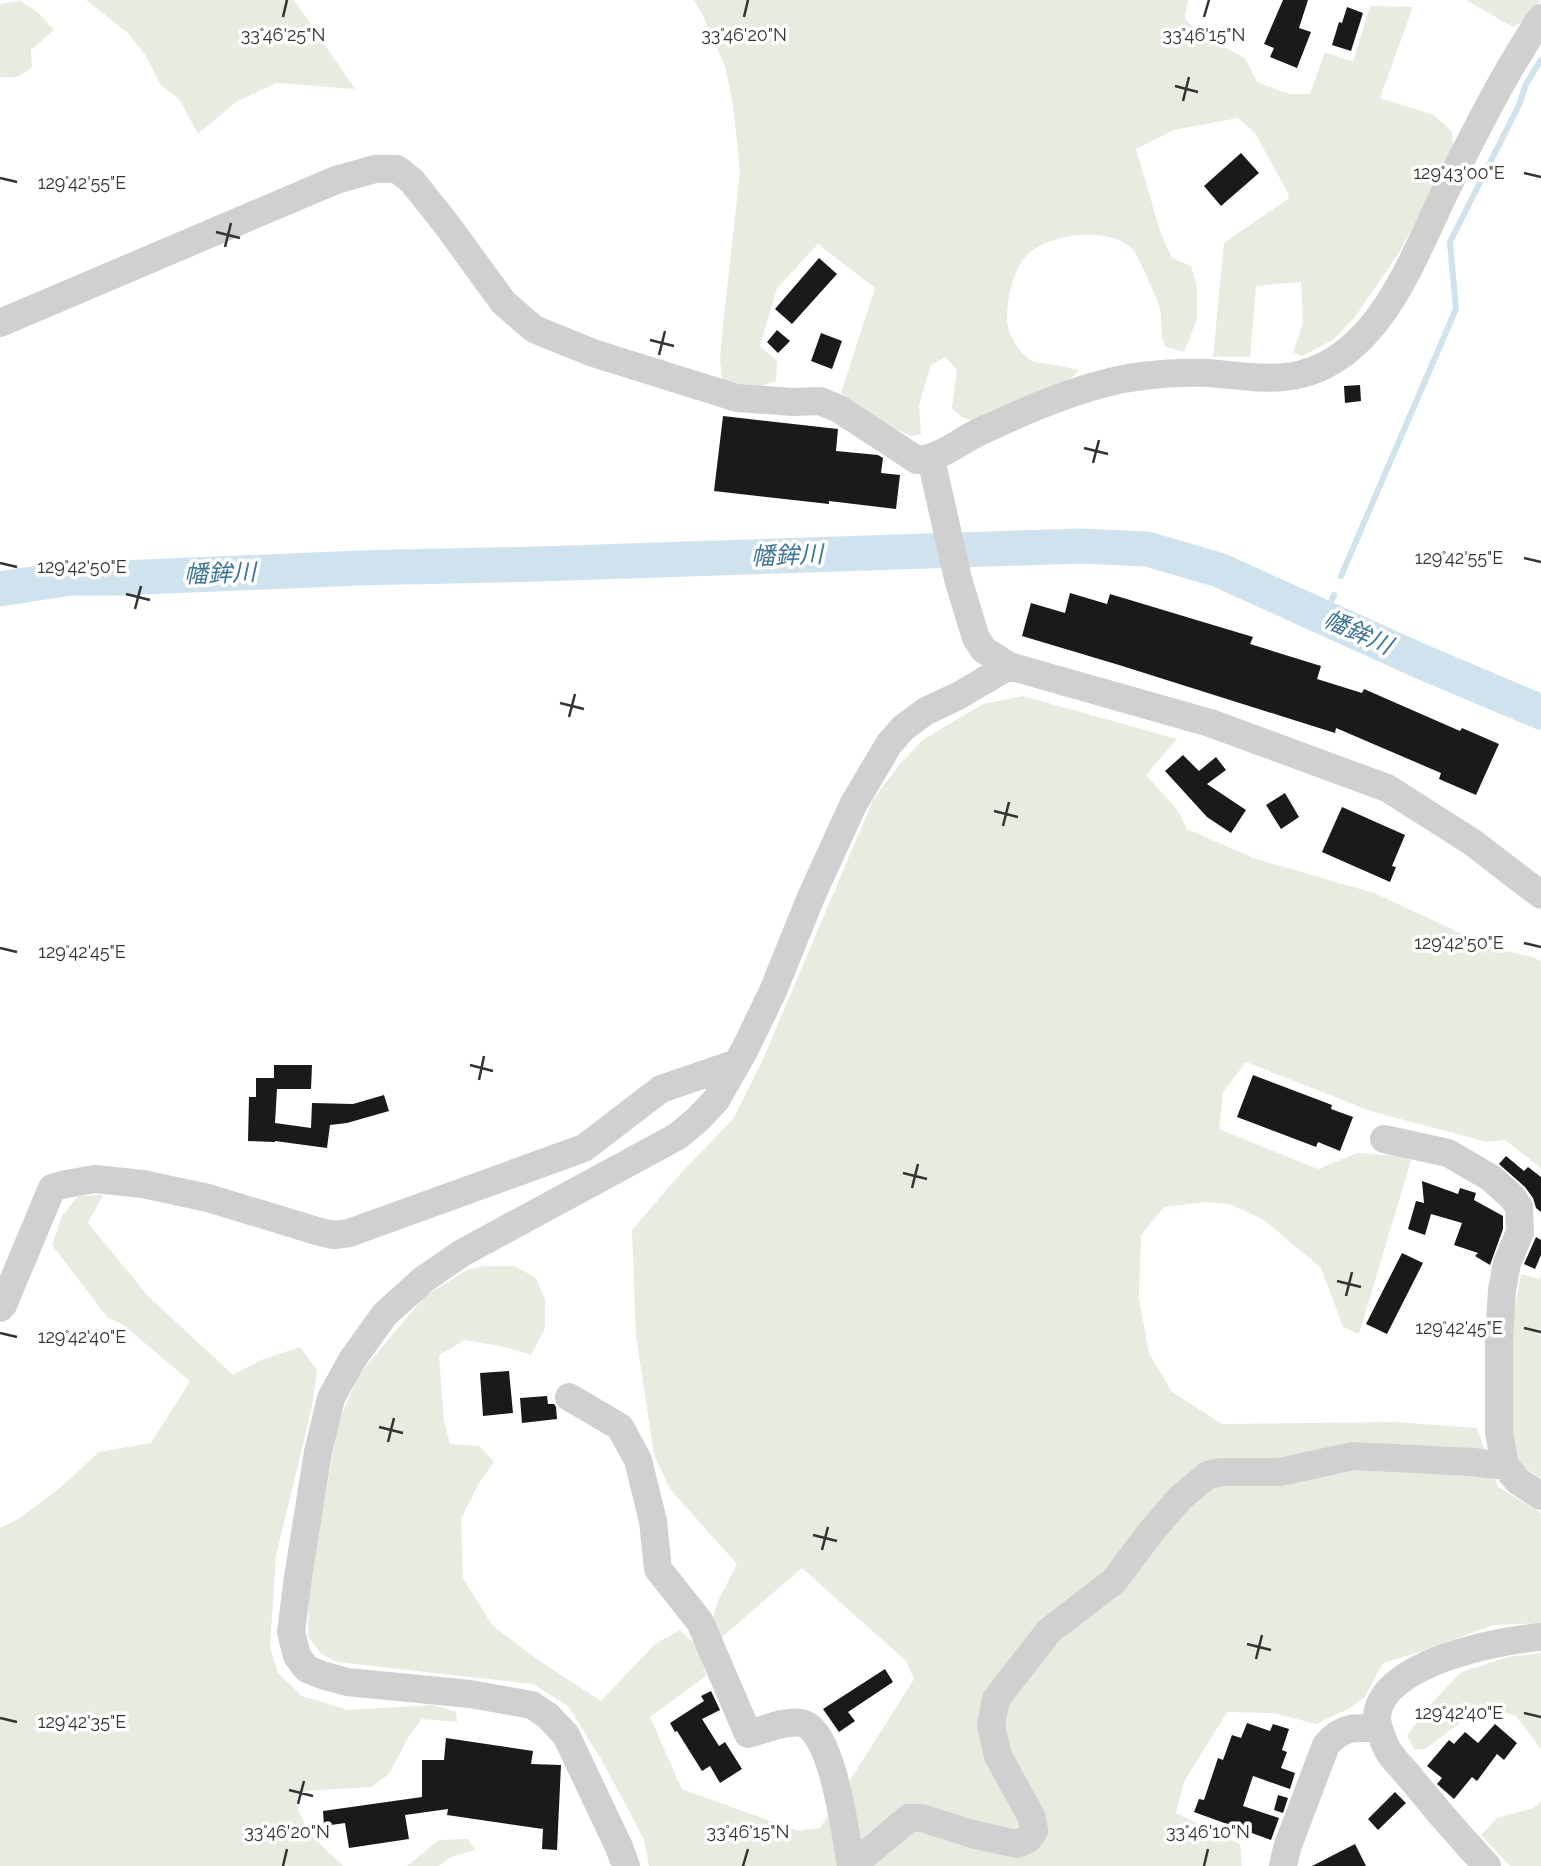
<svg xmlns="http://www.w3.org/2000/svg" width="1541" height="1866" font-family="Raleway,'Noto Sans JP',sans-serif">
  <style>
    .green { fill: #e6ecdf }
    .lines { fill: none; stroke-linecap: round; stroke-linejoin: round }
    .stream { stroke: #cfe2ee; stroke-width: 6 }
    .river { stroke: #cfe2ee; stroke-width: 35 }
    .building { fill: #1a1a1a }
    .minor { stroke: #d0d0d0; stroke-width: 28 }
    .ticks { fill: none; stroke: #333; stroke-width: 2.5 }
    .labels { text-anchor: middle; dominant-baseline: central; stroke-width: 7; stroke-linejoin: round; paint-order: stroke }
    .water-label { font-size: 24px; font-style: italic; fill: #3f7597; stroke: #fff }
    .ticks-label { font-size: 18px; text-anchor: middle; fill: #333; stroke: #fff; stroke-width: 7; stroke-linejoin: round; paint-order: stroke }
  </style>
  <rect width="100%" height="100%" fill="#fff"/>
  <!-- green -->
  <path class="green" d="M86 0H294L355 89 276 83 236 102 198 134 180 100 161 85 146 56 128 33Z
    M694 0H1188L1185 19 1201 35 1245 58 1257 82 1289 94H1310L1325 52 1353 62 1370 6 1413 7 1380 98 1434 115 1452 132 1453 151 1400 251 1355 317 1333 340 1302 356 1293 352 1303 324 1301 282 1256 286 1250 357H1213L1224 243 1289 198 1288 193 1255 133 1238 118 1174 130 1136 149 1161 234 1172 258 1191 266 1197 286V320L1184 352 1165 347C1159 333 1163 319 1159 305 1156 297 1138 256 1134 251 1112 225 1048 233 1026 256 1013 270 1006 303 1007 322 1008 334 1021 356 1032 361 1036 363 1043 363 1048 364 1059 365 1069 367 1079 371L1067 381 975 421 962 417 952 408 957 370 945 357 931 365 919 405 921 434 911 436 885 424 841 393 875 288 818 244 777 288 760 346 777 361 776 381 755 388 722 380 720 359 723 326 740 171 733 105 725 66 703 16Z
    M1466 0H1541L1526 20 1513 27Z
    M20 1 36 11 54 30 31 50 32 67C20 78 15 78 0 77V4Z
    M1023 696 1177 739 1146 775 1179 812 1187 829 1256 859 1374 893 1493 948 1532 957 1541 961V1168L1505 1140 1487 1142 1370 1111 1246 1062 1223 1092 1219 1129 1318 1169 1357 1153 1412 1157 1359 1334 1343 1327 1321 1268 1264 1220 1230 1204 1206 1202 1164 1207 1141 1235 1139 1298 1149 1353 1172 1392 1222 1424 1394 1422 1477 1428 1498 1487 1541 1513V1623L1493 1625 1423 1651 1383 1663 1365 1697 1348 1709 1316 1724 1273 1713 1227 1712 1184 1782 1176 1813 1240 1844 1242 1866H649L644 1839 601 1759 568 1706 533 1684 337 1662 320 1653 308 1636 309 1588 339 1419 361 1372 425 1296 467 1270 484 1266H515L536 1278 545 1300V1328L531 1355 506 1347 465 1340 439 1355 444 1421 450 1444 479 1446 494 1462 480 1481 461 1519 463 1578 492 1625 538 1660 601 1701 655 1644 680 1630 699 1648 706 1676 650 1717 682 1789 798 1831 820 1828 914 1679 906 1661 802 1568 721 1638 713 1618 718 1601 737 1564 670 1489 654 1455 636 1336 632 1230 682 1172 733 1119 763 1059 873 800 899 765 924 739 983 704Z
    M103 1195 88 1223 148 1296 233 1375 261 1360 300 1347 317 1370 312 1407 276 1556 270 1647 278 1673 302 1696 348 1710 433 1705 456 1712 457 1722 422 1719 409 1736 389 1774 371 1787 306 1791 296 1804 308 1832 343 1866H0V1528L20 1518 61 1487 99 1452 151 1443 190 1381 122 1324 108 1318 52 1245 62 1216 78 1196Z
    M1521 1274 1539 1279 1541 1274V1478L1519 1464 1510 1439 1513 1318Z
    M1541 1653V1749L1516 1716 1496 1710 1464 1720 1425 1749 1415 1750 1407 1736 1426 1709 1461 1672 1508 1657Z
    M1541 1802V1866H1510L1481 1835 1497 1818 1533 1808Z
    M468 1839 475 1850 451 1857 439 1866H407L439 1840Z"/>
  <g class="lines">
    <!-- stream -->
    <path class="stream" d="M1341 576 1456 309 1450 242 1519 105 1526 84 1541 60
      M1324 617 1334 595"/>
    <!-- river -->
    <path class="river" d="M0 589 71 578H120L359 568 538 564 1080 546 1147 549 1219 570 1420 661 1541 712"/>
  </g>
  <!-- building -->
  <path class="building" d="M1283 0H1308L1299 28 1311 32 1297 68 1270 57 1274 48 1264 44Z
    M1347 7 1363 13 1351 51 1332 45 1339 22 1342 23Z
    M1241 153 1259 173 1221 206 1204 186Z
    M819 258 837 274 792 324 775 309Z
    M777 330 790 341 778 353 767 342Z
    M821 333 842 341 832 369 811 361Z
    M1360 385 1361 401 1345 403 1344 386Z
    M723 416 838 429 836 451 878 455 883 458 881 473 900 475 896 509 829 501V504L714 491Z
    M1070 593 1107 604 1110 594 1253 637 1250 644 1321 666 1317 679 1362 693 1364 689 1460 731 1462 728 1499 744 1476 795 1439 779 1441 773 1336 728 1335 733 1119 665 1022 636 1031 603 1065 613Z
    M1183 755 1199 771 1216 757 1226 770 1207 784 1246 810 1231 833 1207 817 1165 771Z
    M1285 793 1299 817 1281 829 1266 805Z
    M1342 807 1405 835 1392 866 1396 867 1390 882 1322 852Z
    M274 1065H312L311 1089H277L275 1123 311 1128 312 1103 353 1104 384 1095 389 1111 347 1123 330 1125 327 1148 275 1141V1142L248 1141 249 1097H256V1078H274Z
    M1253 1075 1332 1105 1331 1109 1353 1117 1340 1151 1318 1142 1316 1147 1237 1117Z
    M1506 1156 1524 1171 1528 1167 1541 1177V1212L1536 1208 1533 1198 1525 1187 1499 1164Z
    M1422 1181 1458 1194 1460 1188 1476 1193 1474 1200 1503 1216V1229L1490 1265 1475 1256 1478 1253 1454 1245 1462 1223 1431 1214 1425 1235 1408 1229 1416 1201 1424 1203Z
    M1536 1237 1541 1240V1255L1535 1269 1524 1264Z
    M1402 1253 1423 1263 1387 1334 1366 1324Z
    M509 1371 513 1413 483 1416 480 1373Z
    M547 1396 548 1404H554L556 1407 557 1419 522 1423 520 1398Z
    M885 1669 893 1682 848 1712 855 1721 839 1732 823 1709Z
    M711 1691 720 1710 702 1719 719 1746 725 1742 742 1769 720 1783 710 1766 702 1771 677 1731 675 1732 670 1723 704 1701 701 1696Z
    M1247 1723 1270 1731 1273 1724 1289 1729 1282 1750 1287 1752 1281 1768 1295 1773 1290 1789 1253 1776 1243 1806 1279 1818 1271 1840 1194 1812 1199 1799 1204 1800 1218 1758 1223 1760 1232 1735 1241 1738Z
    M1495 1724 1517 1743 1504 1760 1497 1754 1477 1781 1472 1777 1454 1799 1437 1784 1442 1778 1427 1766 1449 1740 1454 1744 1465 1732 1478 1743Z
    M446 1738 533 1751 531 1764 561 1765 557 1850 542 1849 543 1829 447 1815 448 1809 405 1815 409 1839 349 1848 345 1823 324 1826 323 1811 422 1797V1760H444Z
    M1395 1792 1406 1803 1378 1830 1368 1819Z
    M1278 1795 1288 1798 1283 1813 1274 1810Z
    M1355 1844 1366 1866H1312Z"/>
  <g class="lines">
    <!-- minor -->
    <path class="minor" d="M0 323 336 180 375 169H397L412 181 447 225 503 302 534 329 593 353 737 398 793 402 820 401 839 409 917 460C941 458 958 442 979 432 1018 414 1060 395 1102 384 1135 375 1173 372 1207 373 1238 375 1271 382 1302 374 1383 353 1415 251 1449 184 1470 142 1491 99 1516 58 1524 45 1532 31 1541 18
      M931 459 958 579 976 638 984 650 1009 666 1210 723 1387 788 1472 842 1541 895
      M1384 1139 1448 1153 1491 1178 1512 1197 1519 1207 1520 1232 1507 1263 1502 1290 1499 1338V1432L1505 1466 1518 1481 1541 1496
      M0 1308 3 1305 52 1188 66 1184 95 1179 143 1184 208 1198 320 1232 334 1235 349 1233 584 1148 661 1089 737 1063
      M569 1397 620 1427 638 1460 653 1521 658 1569 700 1622 748 1734C764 1730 785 1720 801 1723 833 1728 846 1838 851 1866
      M626 1866 619 1847 566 1735 548 1716 532 1705 470 1694 347 1682 322 1675 307 1669 297 1656 291 1632 298 1577 318 1452 331 1398 352 1360 385 1314 424 1279 462 1253 678 1136 697 1120 716 1100 745 1049 773 991 811 897 853 805 889 744 903 728 926 711 958 696 1009 666
      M852 1866 909 1818H922L972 1834 1017 1844 1028 1839 1034 1831 1032 1818 998 1756 991 1725 996 1699 1049 1631 1114 1581 1150 1533 1180 1498 1208 1475 1221 1472H1280L1353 1456 1473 1462 1505 1466
      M1283 1866 1287 1848 1326 1745C1342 1726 1355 1727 1379 1729
      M1487 1866C1460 1837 1434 1807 1409 1776 1401 1766 1388 1755 1384 1742 1381 1735 1377 1725 1377 1717 1380 1663 1499 1640 1541 1637"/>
  </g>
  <!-- ticks -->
  <path class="ticks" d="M283 17 287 0M744 17 748 0M1204 17 1209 0M1175 86 1198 92M1183 101 1189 77M1524 173 1541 177M0 178 17 182M216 232 240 238M225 247 231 223M650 340 674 346M659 355 665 331M1084 448 1108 454M1093 463 1099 440M1524 558 1541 562M0 563 17 567M126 594 150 600M135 609 141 586M560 703 584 709M569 717 575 694M994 811 1018 817M1003 826 1009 802M1524 943 1541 947M0 948 17 952M470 1065 493 1071M479 1080 484 1056M903 1173 927 1179M912 1188 918 1164M1337 1281 1361 1287M1346 1296 1352 1272M1524 1328 1541 1332M0 1333 17 1337M379 1427 403 1433M388 1442 394 1418M813 1535 837 1541M822 1550 828 1527M1247 1644 1271 1650M1256 1659 1262 1635M1524 1713 1541 1717M0 1718 17 1722M289 1790 313 1796M298 1804 304 1781M283 1866 287 1849M743 1866 748 1849M1204 1866 1208 1849"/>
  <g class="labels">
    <!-- water labels -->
    <g class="water-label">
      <text transform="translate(787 555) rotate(-2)">幡鉾川</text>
      <text transform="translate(220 573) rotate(-2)">幡鉾川</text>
      <text transform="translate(1358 632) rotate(24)">幡鉾川</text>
    </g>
  </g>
  <g class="ticks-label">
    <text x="283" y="41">33°46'25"N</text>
    <text x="744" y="41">33°46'20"N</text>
    <text x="1204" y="41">33°46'15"N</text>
    <text x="1459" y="179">129°43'00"E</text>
    <text x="82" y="189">129°42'55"E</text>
    <text x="1459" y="564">129°42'55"E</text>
    <text x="82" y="573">129°42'50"E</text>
    <text x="1459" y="949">129°42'50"E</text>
    <text x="82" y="958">129°42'45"E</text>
    <text x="1459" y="1334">129°42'45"E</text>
    <text x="82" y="1343">129°42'40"E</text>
    <text x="1459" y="1719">129°42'40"E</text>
    <text x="82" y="1728">129°42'35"E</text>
    <text x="287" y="1838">33°46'20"N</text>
    <text x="748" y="1838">33°46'15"N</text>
    <text x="1208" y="1838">33°46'10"N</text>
  </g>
</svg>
